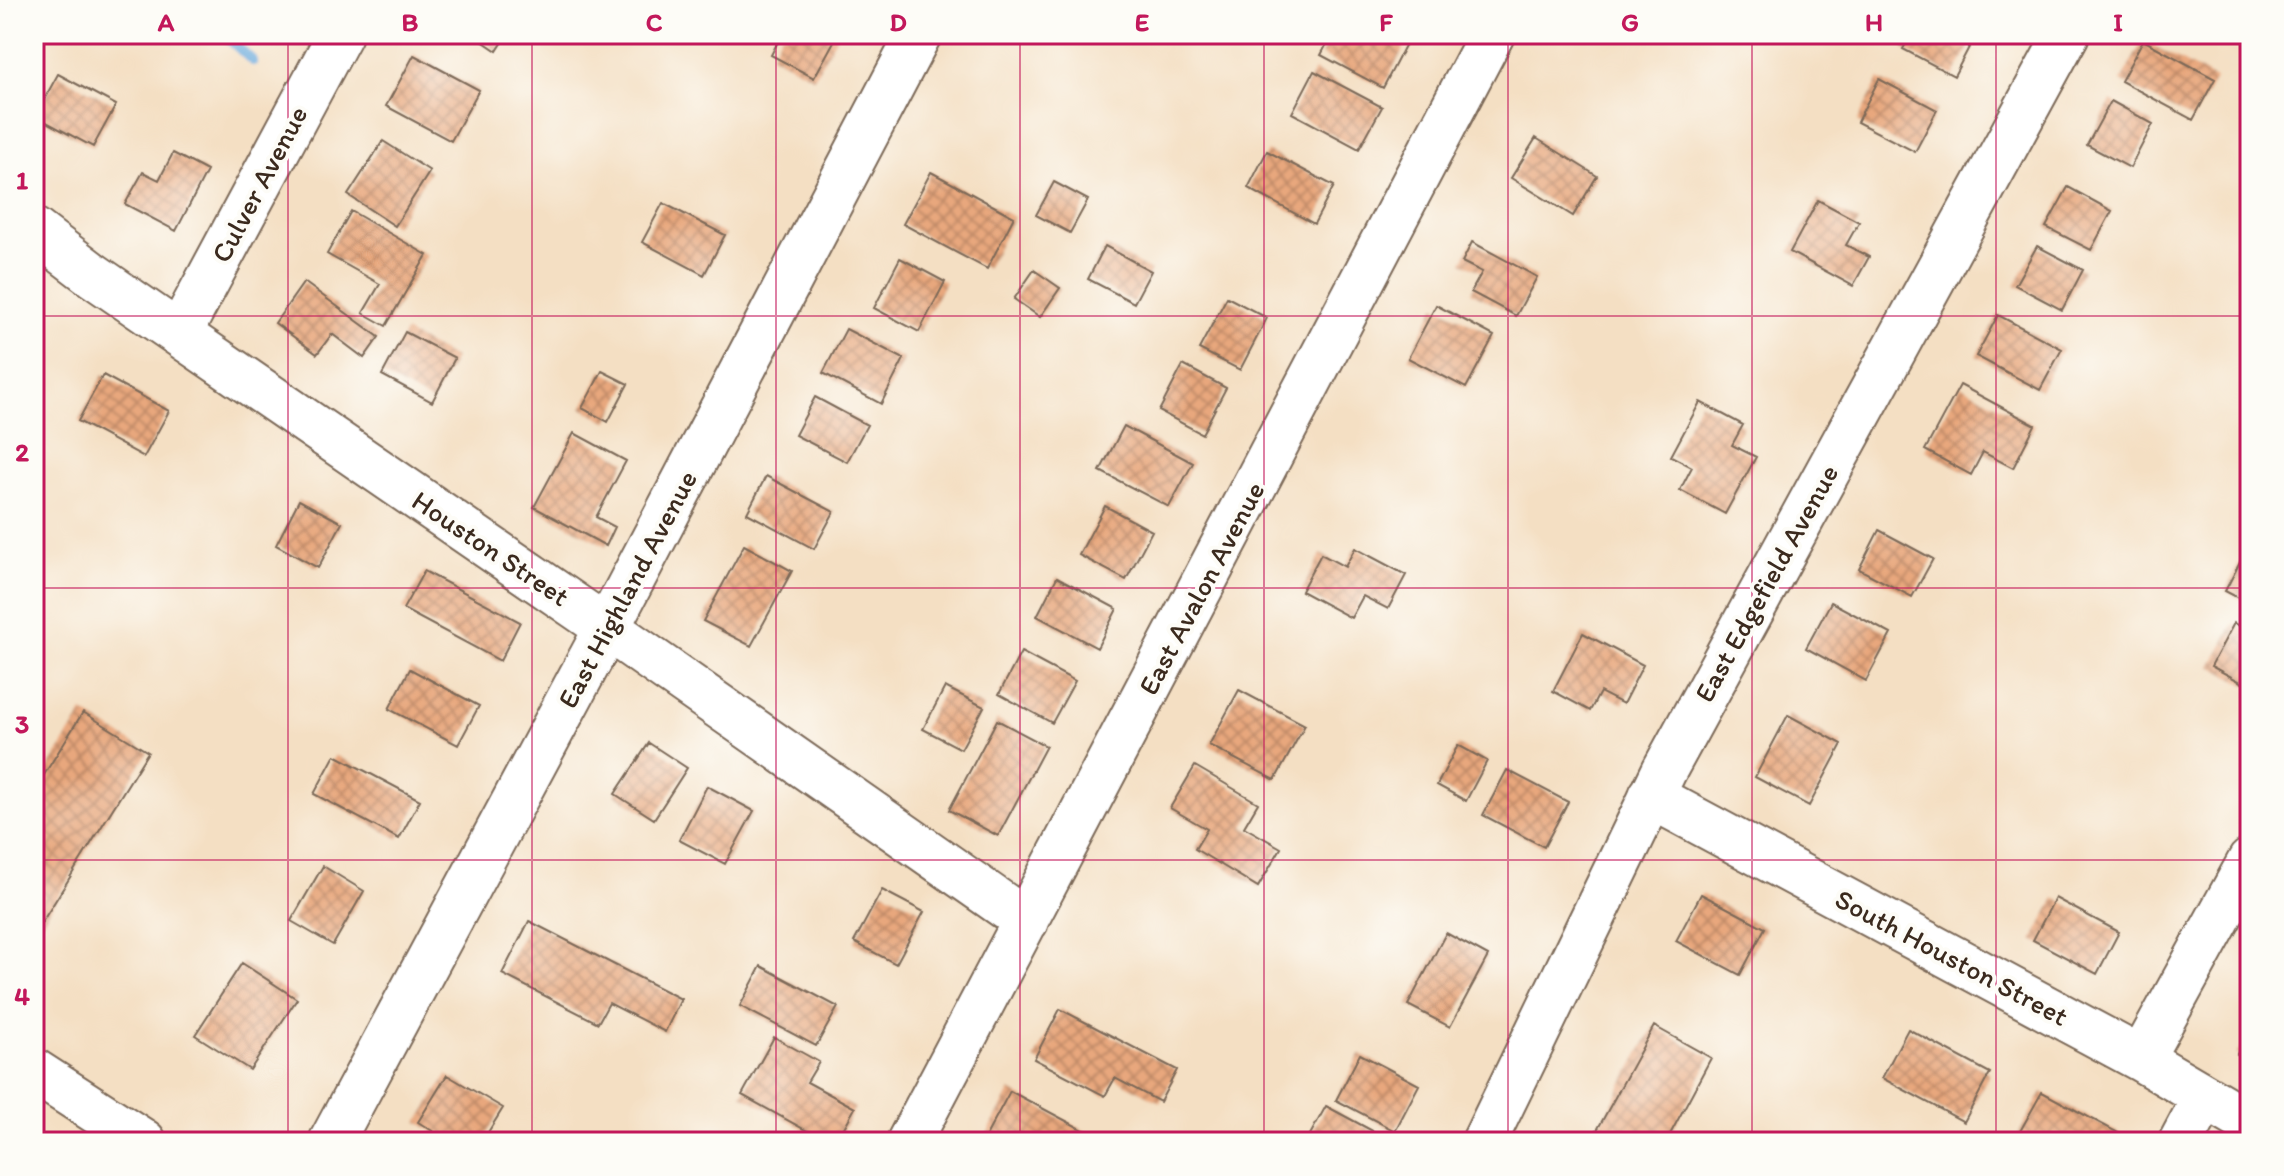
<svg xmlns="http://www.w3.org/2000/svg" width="2284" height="1176" font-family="Itim,sans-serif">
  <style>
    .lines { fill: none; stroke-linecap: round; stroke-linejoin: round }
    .stream { stroke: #68a9dc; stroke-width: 10 }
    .building { fill: url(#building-cross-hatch) }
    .minor-casing { stroke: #7c6958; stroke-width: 48 }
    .major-casing { stroke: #7c6958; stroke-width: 48 }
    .minor { stroke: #fff; stroke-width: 44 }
    .major { stroke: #fff; stroke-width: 44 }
    .grid { fill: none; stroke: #c2185b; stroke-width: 2; stroke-opacity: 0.55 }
    .labels { text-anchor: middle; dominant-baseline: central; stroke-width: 8; stroke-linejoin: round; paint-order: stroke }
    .street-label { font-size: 28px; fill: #3b2a1e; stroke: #fdfcf7 }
    .neatline { fill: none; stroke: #c2185b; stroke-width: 3 }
    .grid-label { font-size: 26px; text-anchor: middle; font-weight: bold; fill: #c2185b }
  </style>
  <defs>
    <pattern id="building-cross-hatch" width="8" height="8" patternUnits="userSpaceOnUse" patternTransform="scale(2)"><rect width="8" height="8" fill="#e8a77d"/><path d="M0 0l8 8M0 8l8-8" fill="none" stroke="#bd8866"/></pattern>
  </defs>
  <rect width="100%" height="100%" fill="#fdfcf7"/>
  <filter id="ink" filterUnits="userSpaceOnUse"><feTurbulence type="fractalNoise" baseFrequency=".0125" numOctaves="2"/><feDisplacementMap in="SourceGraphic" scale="16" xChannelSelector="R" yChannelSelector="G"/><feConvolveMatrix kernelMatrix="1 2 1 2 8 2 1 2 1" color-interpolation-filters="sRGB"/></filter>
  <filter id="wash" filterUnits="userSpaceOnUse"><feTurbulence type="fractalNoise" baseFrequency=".006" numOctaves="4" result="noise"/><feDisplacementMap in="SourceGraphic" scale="32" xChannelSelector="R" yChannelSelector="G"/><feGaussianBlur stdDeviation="1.8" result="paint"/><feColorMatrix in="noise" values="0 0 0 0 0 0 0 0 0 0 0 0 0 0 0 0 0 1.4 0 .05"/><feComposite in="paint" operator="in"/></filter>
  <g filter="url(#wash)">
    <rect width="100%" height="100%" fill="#f4dfc3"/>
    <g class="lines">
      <!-- stream -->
      <path class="stream" d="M223 34 253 61"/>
    </g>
    <g id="blocks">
      <!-- building -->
      <path class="building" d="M472 34H508L497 51Z
        M782 34H838L814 78 771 55Z
        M1323 34H1411L1383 88 1321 55 1330 38Z
        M1911 34H1976L1954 76 1903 49Z
        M2143 40 2215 79 2193 120 2121 81Z
        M414 55 479 90 451 141 386 106Z
        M1314 71 1382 107 1359 149 1292 113Z
        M58 74 116 105 93 147 35 116Z
        M1879 79 1937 110 1915 152 1857 122Z
        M2111 101 2153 124 2130 168 2087 145Z
        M1536 138 1597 176 1573 216 1511 178Z
        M383 141 430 171 395 226 348 195Z
        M1267 151 1334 186 1314 224 1248 188Z
        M173 153 207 171 176 231 125 204 143 172 159 180Z
        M931 172 1014 217 987 269 903 224Z
        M1054 182 1088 200 1070 233 1036 215Z
        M2068 187 2112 211 2091 250 2046 227Z
        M1818 200 1859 222 1846 245 1869 257 1853 286 1790 252Z
        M663 203 725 235 704 275 642 242Z
        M351 211 427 255 386 326 363 313 380 284 327 254Z
        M1472 242 1537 277 1516 316 1471 292 1482 272 1462 262Z
        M1105 246 1151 271 1134 303 1088 279Z
        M2037 246 2083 270 2062 310 2015 285Z
        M900 258 945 282 919 332 874 308Z
        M1034 270 1060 288 1040 317 1014 299Z
        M304 282 379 337 364 358 332 334 317 354 275 323Z
        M1227 297 1267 318 1240 370 1199 349Z
        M1436 305 1494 336 1466 388 1408 358Z
        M1998 315 2062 349 2040 390 1976 356Z
        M846 329 904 359 881 404 823 373Z
        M405 332 455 358 432 402 382 375Z
        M1183 365 1226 388 1202 434 1159 411Z
        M602 371 628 384 608 422 582 408Z
        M103 375 169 411 144 457 78 421Z
        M1960 385 2035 425 2013 468 1983 452 1971 475 1925 450Z
        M815 397 867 425 847 462 795 435Z
        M1700 402 1743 425 1732 445 1756 457 1725 514 1680 490 1692 467 1671 456Z
        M1124 426 1193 463 1169 507 1100 471Z
        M574 433 626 461 596 517 615 527 606 546 534 507Z
        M766 476 834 512 814 549 747 513Z
        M299 500 342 523 318 568 276 545Z
        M1105 506 1152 531 1126 580 1079 555Z
        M1879 530 1933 559 1912 597 1859 569Z
        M2250 543V604L2225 591Z
        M744 545 792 571 751 646 703 621Z
        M1355 548 1406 575 1388 609 1363 596 1351 618 1301 591 1321 554 1345 567Z
        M424 571 520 622 500 661 403 609Z
        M1057 577 1117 609 1097 648 1037 616Z
        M1831 602 1891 634 1866 681 1806 648Z
        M2234 623 2250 632V687L2211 666Z
        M1583 633 1643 665 1623 704 1600 692 1590 711 1553 691Z
        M1021 652 1075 681 1052 723 999 694Z
        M410 669 479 706 458 745 389 709Z
        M945 687 984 707 961 749 923 729Z
        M1239 690 1305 725 1275 780 1209 745Z
        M83 712 148 752 34 935V791Z
        M1788 715 1842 744 1809 806 1755 777Z
        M997 720 1046 746 998 836 949 810Z
        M649 743 687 768 654 819 615 794Z
        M1458 745 1487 761 1466 801 1437 785Z
        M335 755 420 800 399 839 314 794Z
        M1195 766 1258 803 1244 827 1281 848 1258 887 1195 849 1207 829 1170 808Z
        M1507 770 1568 802 1544 847 1483 815Z
        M707 786 754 811 725 864 679 840Z
        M323 866 364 891 333 945 291 921Z
        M882 890 924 912 896 964 854 942Z
        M1701 894 1765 928 1740 975 1676 941Z
        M2055 898 2119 932 2097 974 2033 940Z
        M529 921 681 999 665 1032 609 1003 598 1023 502 974Z
        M1446 933 1488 956 1450 1027 1408 1005Z
        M242 963 297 999 250 1070 195 1035Z
        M761 966 838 1007 816 1046 740 1006Z
        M1060 1009 1177 1070 1160 1102 1115 1078 1105 1096 1034 1059Z
        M1654 1026 1711 1058 1666 1142H1614L1596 1132Z
        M1908 1029 1990 1073 1964 1122 1882 1078Z
        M2250 1030V1062L2237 1054Z
        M774 1037 819 1062 807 1082 855 1108 836 1142H827L742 1095Z
        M1360 1054 1419 1085 1395 1131 1336 1100Z
        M447 1075 503 1108 482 1142H428L434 1132 418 1122Z
        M1010 1091 1087 1132 1082 1142H996L986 1136Z
        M2042 1092 2124 1136 2120 1142H2014Z
        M1326 1106 1393 1142H1306Z"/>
    </g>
  </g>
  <g filter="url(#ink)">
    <use href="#blocks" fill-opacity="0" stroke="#7c6958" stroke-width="2"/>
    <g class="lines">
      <!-- minor casing -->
      <g class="minor-casing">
        <path id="minor" d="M34 230 93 275 607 628 1026 921
          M179 334 340 34
          M1651 796 2141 1059 2250 1123
          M2141 1059 2250 861
          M331 1142 607 628 919 34
          M909 1142 1492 34
          M1484 1142 1664 771 2067 34
          M2181 1142 2205 1097"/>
      </g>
      <!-- major casing -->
      <g class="major-casing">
        <path id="major" d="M34 1071 144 1142"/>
      </g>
      <!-- minor -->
      <use href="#minor" class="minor"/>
      <!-- major -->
      <use href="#major" class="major"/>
    </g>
  </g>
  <!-- grid -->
  <path class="grid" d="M288 34V1142M532 34V1142M776 34V1142M1020 34V1142M1264 34V1142M1508 34V1142M1752 34V1142M1996 34V1142M34 316H2250M34 588H2250M34 860H2250"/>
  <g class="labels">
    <!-- street labels -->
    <g class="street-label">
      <text transform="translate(259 184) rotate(-62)">Culver Avenue</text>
      <text transform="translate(491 548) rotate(34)">Houston Street</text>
      <text transform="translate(1766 583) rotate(-61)">East Edgefield Avenue</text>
      <text transform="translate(1201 588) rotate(-62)">East Avalon Avenue</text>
      <text transform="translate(627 589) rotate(-62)">East Highland Avenue</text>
      <text transform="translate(1952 957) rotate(28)">South Houston Street</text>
    </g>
  </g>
  <!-- margin -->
  <rect width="2284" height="1176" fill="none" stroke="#fdfcf7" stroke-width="88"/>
  <rect x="44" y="44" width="2196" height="1088" class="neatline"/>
  <g class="grid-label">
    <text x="166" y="31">A</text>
    <text x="410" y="31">B</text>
    <text x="654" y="31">C</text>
    <text x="898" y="31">D</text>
    <text x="1142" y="31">E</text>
    <text x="1386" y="31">F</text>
    <text x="1630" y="31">G</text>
    <text x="1874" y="31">H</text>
    <text x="2118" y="31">I</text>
    <text x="22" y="189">1</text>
    <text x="22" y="461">2</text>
    <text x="22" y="733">3</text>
    <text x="22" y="1005">4</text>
  </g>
</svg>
